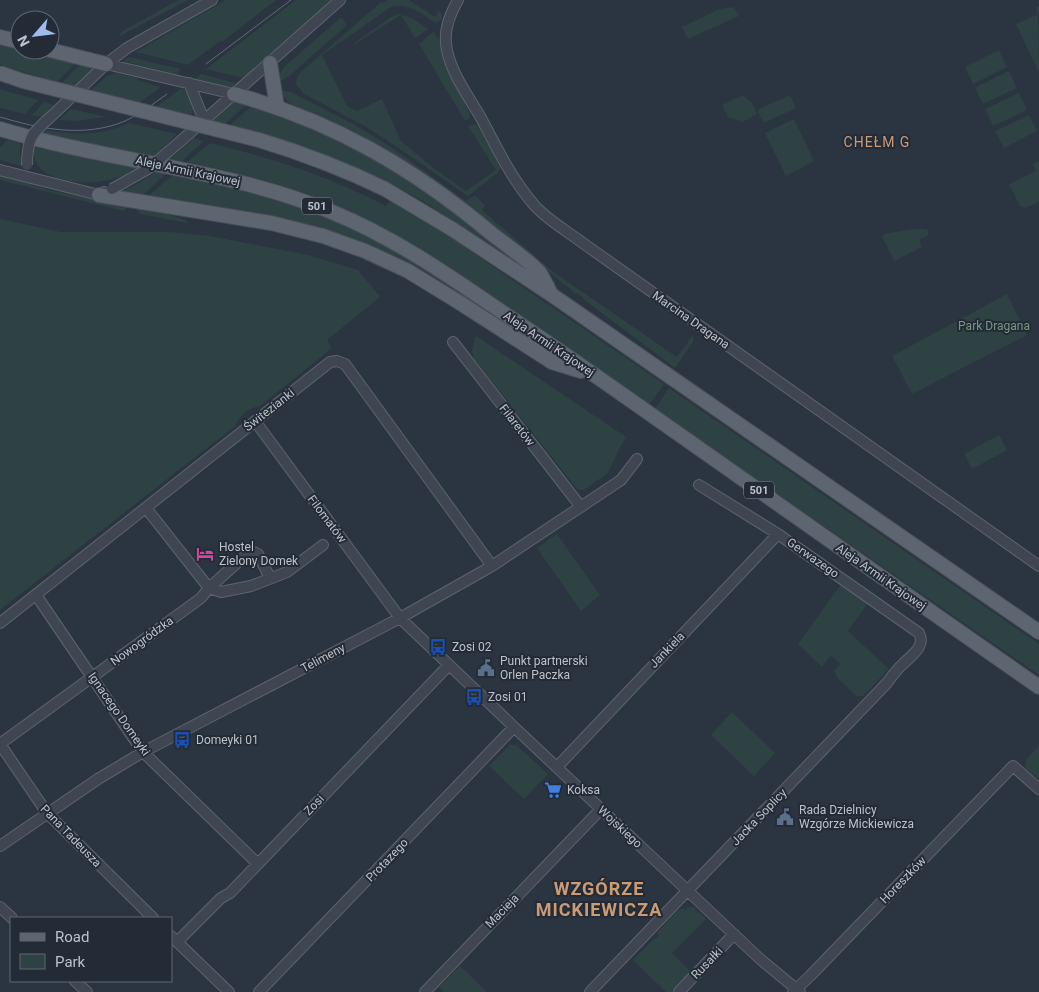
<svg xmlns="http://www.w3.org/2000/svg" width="1039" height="992" font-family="Roboto,sans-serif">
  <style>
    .green { fill: #2e4243 }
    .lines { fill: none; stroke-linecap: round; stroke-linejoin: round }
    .minor-casing { stroke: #5d646e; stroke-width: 12 }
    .major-casing { stroke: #484f5a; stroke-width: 16 }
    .minor { stroke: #3f4651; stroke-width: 10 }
    .major { stroke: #5d6571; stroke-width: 14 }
    .tram { stroke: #616a77; stroke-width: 1 }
    .minor-bridge-casing { stroke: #5d646e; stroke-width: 12; stroke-linecap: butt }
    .major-bridge-casing { stroke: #484f5a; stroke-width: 16; stroke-linecap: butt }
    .minor-bridge { stroke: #3f4651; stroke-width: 10 }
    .major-bridge { stroke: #5d6571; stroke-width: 14 }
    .labels { text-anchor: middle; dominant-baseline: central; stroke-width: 4; stroke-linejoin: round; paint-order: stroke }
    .shield { fill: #232b36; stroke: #8e959e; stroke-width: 1 }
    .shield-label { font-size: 11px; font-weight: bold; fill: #bcc2cb }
    .street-label { font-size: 12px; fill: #bcc2cb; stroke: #232b36 }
    .park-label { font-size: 12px; fill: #76997e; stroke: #232b36 }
    .poi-label { font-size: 12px; fill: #bcc2cb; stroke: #232b36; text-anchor: start }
    .neighbourhood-label { font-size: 14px; letter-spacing: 1px; fill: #cb9b76; stroke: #232b36 }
    .district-label { font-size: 18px; font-weight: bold; letter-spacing: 1px; fill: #cb9b76; stroke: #232b36 }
  </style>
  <rect width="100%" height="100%" fill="#2b3441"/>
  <!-- green -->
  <path class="green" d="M178 0H188L120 36 121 32Z
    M226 0H276L222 42 220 41 188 65 136 52Z
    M296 0H332L243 78 206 69Z
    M387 0H409L435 17 439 11 442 14V19L436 23C420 14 410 2 391 7L322 55 347 106 357 111 382 99 401 141 436 170 466 191 496 170 468 126 474 124 477 125 498 160 501 168 497 173 468 196 388 141 363 125 304 94 296 84 297 77 302 71 380 3H384Z
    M1039 6V14H1038L1039 73 1016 24 1038 14 1036 8Z
    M734 7 739 16 688 39 682 27 719 9Z
    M398 14 410 17 428 29 415 38 401 15 355 44 354 43 391 17Z
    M341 17 347 25 288 77 278 82 280 74 284 67Z
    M433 32C442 39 440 50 444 61 450 80 462 96 470 114V118L465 121 419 44Z
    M0 45 74 63V65L57 82 0 65Z
    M999 50 1007 67 973 84 965 67Z
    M129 57 181 69 176 74 123 61Z
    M80 64 94 67 95 69 74 87 61 84Z
    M1009 71 1017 88 983 104 975 88Z
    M116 73 137 78V80L161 87 139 103 90 91 107 76Z
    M201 74 236 83 232 87 195 79Z
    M182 88C191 96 195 104 192 115L156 107Z
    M0 89 38 100 25 114 0 108Z
    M279 90 291 92 353 124 391 147 466 201 475 195 485 206 482 210 552 271 677 357 693 335V342L675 368 583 299V298L577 293 576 294 456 196 411 164 347 129 293 105 283 97Z
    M1019 93 1027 110 993 126 985 109Z
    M743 95 752 103 757 114 743 122 728 117 722 105Z
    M790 95 796 108 764 123 757 110Z
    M235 101 246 105 225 124 213 121Z
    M44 102 54 105 42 117 32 115Z
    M252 106C304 122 354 146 401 174 445 200 483 235 523 267 488 246 456 221 421 200 361 165 297 143 230 125Z
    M71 109 106 117 77 121 59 120Z
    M1029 115 1037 131 1004 148 995 131Z
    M794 119 814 161 786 176 765 133Z
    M129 123 177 134 154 156 43 134 47 130C74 136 104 135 129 123Z
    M194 138 204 141 182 161 170 159Z
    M7 140 21 144 20 153 23 167 0 160V148Z
    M210 143C275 159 326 175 386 206L390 200 437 228 664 384 649 405C603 373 556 340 509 308 461 275 413 242 361 216 306 190 247 174 187 162Z
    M34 147 138 168C126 176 112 180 97 182 74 184 29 179 34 147Z
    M1039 161V202L1025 208 1020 206 1009 184 1036 171 1033 164Z
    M157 171 167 173 142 196 119 192 139 183Z
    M0 174 49 190 129 207 123 211 0 180Z
    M173 175C228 185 283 199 334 221 393 247 447 282 501 319L500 320C452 290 406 259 353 239 287 214 216 208 147 197Z
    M136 209 168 214 187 221V223L140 214Z
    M0 219 61 232H169L210 236 308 255 358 270 380 297 327 340 332 348 260 406C246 409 242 414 235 426L0 610Z
    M915 229H927L929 235 919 240 922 247 894 261 882 236 888 233Z
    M1007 294 1027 335 912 394 892 356Z
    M476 336 626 437 619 449 608 473 584 490H578L474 359 472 350Z
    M669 388 1039 644V675L655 409Z
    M999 435 1007 450 972 469 964 454Z
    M557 534 600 595 581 611 537 548Z
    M842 583 869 602 848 631 889 669 863 696H856L837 677 834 671 840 664 831 655 822 667 798 644Z
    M732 712 775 753 754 776 711 735Z
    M510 745H516L548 774 524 799 489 766Z
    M1039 745V779L1025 768 1026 760Z
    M687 907H694L697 912 700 913 706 919 672 953 691 972 672 992H666L633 960 654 939 659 936 657 933 678 910 685 908V910L687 909Z
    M460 966 487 992H444L439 987Z"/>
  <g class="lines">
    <!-- minor casing -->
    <g class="minor-casing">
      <path id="minor" d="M458 0C449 16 443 32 447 50 452 75 469 97 481 118 497 148 512 180 535 206 547 219 565 230 580 241L1039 566
        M106 64 234 94
        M189 83 204 120
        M58 110 106 64 127 48 212 0
        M183 139 340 0
        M0 170 99 195 104 192
        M453 342 581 507
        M255 421 400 618 514 727 759 958 800 992
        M146 508 209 588 221 592 251 586 287 572 323 545
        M36 595 143 752 258 864
        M0 623 330 362 337 361 345 364 492 566
        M0 744 201 598 209 588 248 553 254 552 258 554 270 578
        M0 744 47 813 153 918
        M557 767 778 534
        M0 846 98 779 143 752 400 618 492 566 621 480 637 459
        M0 907 12 918
        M171 936 229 992
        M177 942 221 898 230 893 449 665
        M75 981 87 992
        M259 992 514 727
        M425 992 601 809
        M590 992 887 683C892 676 897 669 903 664 912 655 926 646 919 633L778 534 699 485
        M679 992 734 934
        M793 992 811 975 1013 766 1039 789"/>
    </g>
    <!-- major casing -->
    <g class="major-casing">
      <path id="major" d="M0 37 20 42
        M50 50 106 64
        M270 63 277 107
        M234 94C334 122 412 167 492 234 506 245 527 259 539 272 543 278 547 286 550 292
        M0 129C109 162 226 168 332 212 393 237 448 275 502 312 544 340 585 368 626 397 764 494 901 591 1039 687
        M385 189 452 229 552 295 1039 632
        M99 195 271 223 323 236 365 251 408 271 457 301 552 362 581 371"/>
    </g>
    <!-- minor -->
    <use href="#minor" class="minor"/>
    <!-- major -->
    <use href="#major" class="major"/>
    <!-- tram -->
    <path class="tram" d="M206 64 291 0
      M0 117C40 129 85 138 125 121 140 114 153 104 167 94"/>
    <!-- minor-bridge casing -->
    <g class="minor-bridge-casing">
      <path id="minor-bridge" d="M27 165C27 132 36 131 58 110
        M112 189 148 169 183 139"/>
    </g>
    <!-- major-bridge casing -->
    <g class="major-bridge-casing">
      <path id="major-bridge" d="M0 73 23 81 259 140C302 153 344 169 385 189"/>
    </g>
    <!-- minor-bridge -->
    <use href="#minor-bridge" class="minor-bridge"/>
    <!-- major-bridge -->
    <use href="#major-bridge" class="major-bridge"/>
  </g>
  <!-- icons -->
  <defs>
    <g id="hotel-bare" transform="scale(1.35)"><path d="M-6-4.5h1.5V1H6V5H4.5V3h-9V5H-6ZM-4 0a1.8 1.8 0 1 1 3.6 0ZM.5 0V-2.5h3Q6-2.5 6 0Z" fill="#d1479c" stroke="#232b36" stroke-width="2.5" paint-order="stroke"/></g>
    <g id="bus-bare" transform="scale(1.35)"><path d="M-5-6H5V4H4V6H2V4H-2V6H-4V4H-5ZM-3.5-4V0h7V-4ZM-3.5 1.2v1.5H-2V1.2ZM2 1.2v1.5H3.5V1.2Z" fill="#1a4fb4" stroke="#232b36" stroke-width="2.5" paint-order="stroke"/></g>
    <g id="civic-bare" transform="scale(1.35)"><path d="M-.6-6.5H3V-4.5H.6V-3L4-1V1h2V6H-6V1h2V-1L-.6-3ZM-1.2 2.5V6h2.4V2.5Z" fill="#5c6f8a" stroke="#232b36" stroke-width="2.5" paint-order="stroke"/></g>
    <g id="supermarket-bare" transform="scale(1.35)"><path d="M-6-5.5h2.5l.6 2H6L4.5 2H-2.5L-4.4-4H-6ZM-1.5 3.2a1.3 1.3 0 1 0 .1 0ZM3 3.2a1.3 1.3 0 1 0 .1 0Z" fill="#3f7fe0" stroke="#232b36" stroke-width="2.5" paint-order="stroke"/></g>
  </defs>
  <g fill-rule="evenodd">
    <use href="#hotel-bare" x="205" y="554"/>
    <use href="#bus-bare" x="438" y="647"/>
    <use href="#civic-bare" x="486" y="668"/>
    <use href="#bus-bare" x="474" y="697"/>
    <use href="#bus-bare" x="182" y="740"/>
    <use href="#supermarket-bare" x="553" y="790"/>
    <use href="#civic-bare" x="785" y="817"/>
  </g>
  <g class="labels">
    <!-- shield labels -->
    <g class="shield">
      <rect x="302" y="197.5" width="30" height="17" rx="4"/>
      <rect x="744" y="481.5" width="30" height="17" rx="4"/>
    </g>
    <g class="shield-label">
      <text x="317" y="206">501</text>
      <text x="759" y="490">501</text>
    </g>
    <!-- street labels -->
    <g class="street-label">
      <text transform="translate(188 171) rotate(12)">Aleja Armii Krajowej</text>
      <text transform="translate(691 320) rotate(35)">Marcina Dragana</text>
      <text transform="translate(549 344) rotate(34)">Aleja Armii Krajowej</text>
      <text transform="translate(269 410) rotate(-38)">Świtezianki</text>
      <text transform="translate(517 425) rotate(52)">Filaretów</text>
      <text transform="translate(327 519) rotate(53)">Filomatów</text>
      <text transform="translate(813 558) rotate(35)">Gerwazego</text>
      <text transform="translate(881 577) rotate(35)">Aleja Armii Krajowej</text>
      <text transform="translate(142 641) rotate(-36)">Nowogródzka</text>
      <text transform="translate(667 650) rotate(-46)">Jankiela</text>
      <text transform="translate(323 658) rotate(-28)">Telimeny</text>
      <text transform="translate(119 714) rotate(55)">Ignacego Domeyki</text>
      <text transform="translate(314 805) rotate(-46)">Zosi</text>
      <text transform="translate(759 817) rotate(-46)">Jacka Soplicy</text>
      <text transform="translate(620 827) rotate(43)">Wojskiego</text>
      <text transform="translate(71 836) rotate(46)">Pana Tadeusza</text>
      <text transform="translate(387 860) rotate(-46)">Protazego</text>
      <text transform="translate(903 880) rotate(-46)">Horeszków</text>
      <text transform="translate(502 911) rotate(-46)">Macieja</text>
      <text transform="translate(707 963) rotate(-46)">Rusałki</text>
    </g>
    <!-- park labels -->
    <g class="park-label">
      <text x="994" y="326">Park Dragana</text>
    </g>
    <!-- poi labels -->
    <g class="poi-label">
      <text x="219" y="547">Hostel<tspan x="219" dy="14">Zielony Domek</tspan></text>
      <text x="452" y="647">Zosi 02</text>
      <text x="500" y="661">Punkt partnerski<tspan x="500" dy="14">Orlen Paczka</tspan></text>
      <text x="488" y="697">Zosi 01</text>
      <text x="196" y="740">Domeyki 01</text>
      <text x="567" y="790">Koksa</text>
      <text x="799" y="810">Rada Dzielnicy<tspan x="799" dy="14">Wzgórze Mickiewicza</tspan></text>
    </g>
    <!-- neighbourhood labels -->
    <g class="neighbourhood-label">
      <text x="877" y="142">CHEŁM G</text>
    </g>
    <!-- district labels -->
    <g class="district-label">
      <text x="599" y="888">WZGÓRZE<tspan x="599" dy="21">MICKIEWICZA</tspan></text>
    </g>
  </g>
  <!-- legend -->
  <rect x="10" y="917" width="162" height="65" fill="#232b36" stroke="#606772"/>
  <rect x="20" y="933" width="25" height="8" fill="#5d6571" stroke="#606772"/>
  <text x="55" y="942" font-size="15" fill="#bcc2cb">Road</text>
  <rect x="20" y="954" width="25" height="15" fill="#2e4243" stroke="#606772"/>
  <text x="55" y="967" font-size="15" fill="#bcc2cb">Park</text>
  <!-- north arrow -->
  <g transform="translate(35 35) rotate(242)"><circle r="24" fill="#232b36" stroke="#606772"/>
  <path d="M0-4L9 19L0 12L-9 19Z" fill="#9ebded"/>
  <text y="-8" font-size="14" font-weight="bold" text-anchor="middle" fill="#bcc2cb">N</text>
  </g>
</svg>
